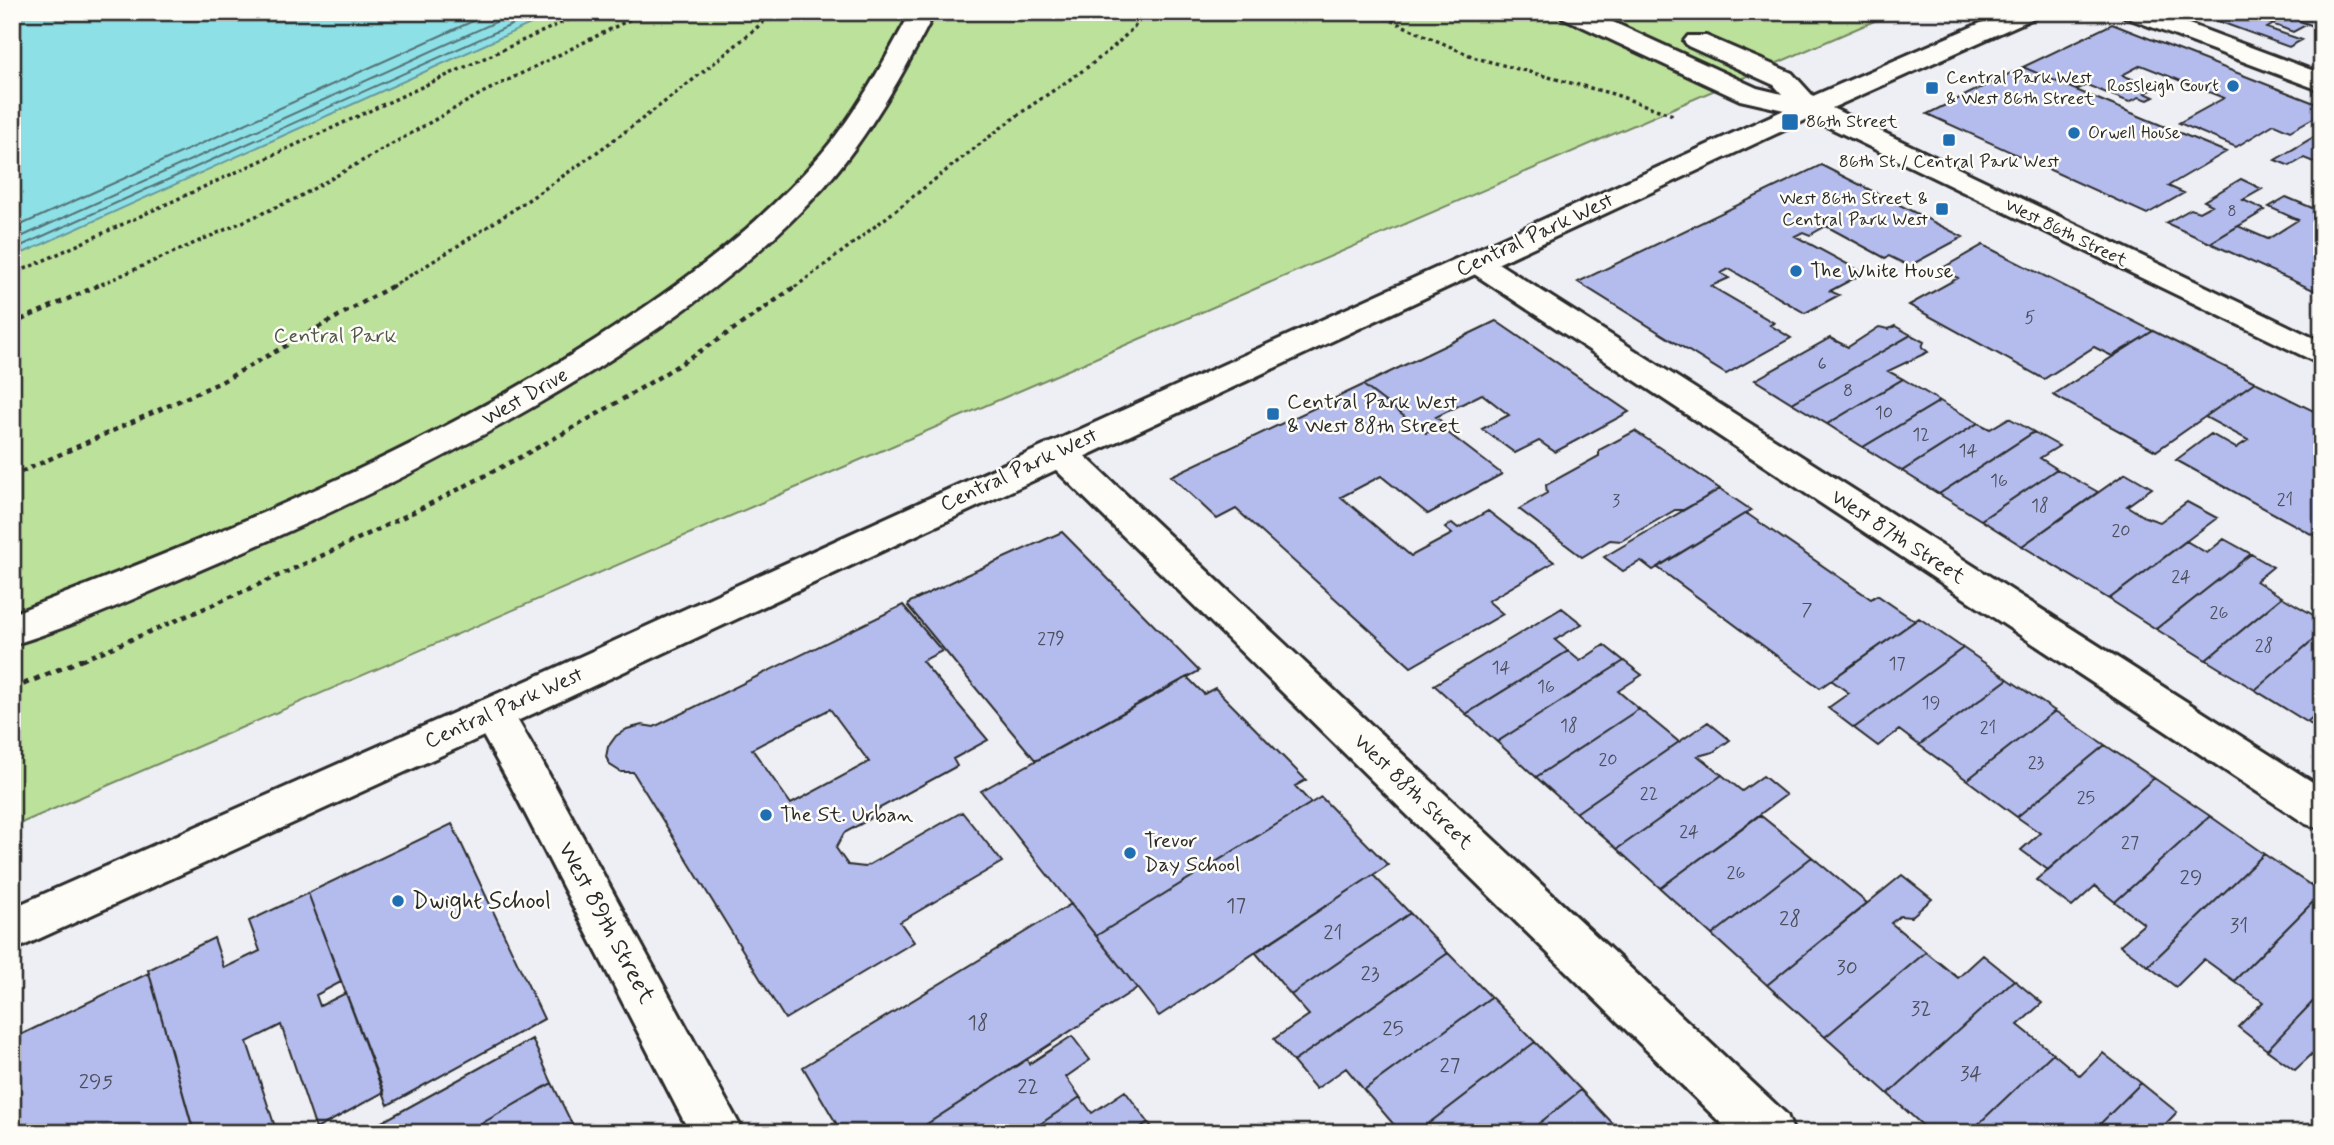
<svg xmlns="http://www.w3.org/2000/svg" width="2334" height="1145" font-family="Mynerve,sans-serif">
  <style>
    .green { fill: #bce19b; stroke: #748663; stroke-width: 2 }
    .water { fill: #8ee0e7; stroke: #66989c; stroke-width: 2 }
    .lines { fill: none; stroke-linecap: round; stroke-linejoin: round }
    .shore { stroke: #537376; stroke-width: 2 }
    .building { fill: #b3bced; stroke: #2b2b2b; stroke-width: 2; fill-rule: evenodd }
    .street-casing { stroke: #2b2b2b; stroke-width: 6 }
    .secondary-casing { stroke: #2b2b2b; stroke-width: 6 }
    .path-far2 { stroke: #2b2b2b; stroke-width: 3.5; stroke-dasharray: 3.5 3.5; stroke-linecap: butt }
    .path-far1 { stroke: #2b2b2b; stroke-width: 4.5; stroke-dasharray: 5 5; stroke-linecap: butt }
    .path { stroke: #2b2b2b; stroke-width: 5; stroke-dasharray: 6 6; stroke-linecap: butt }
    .street { fill: #fdfcf7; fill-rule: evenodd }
    .secondary { fill: #fdfcf7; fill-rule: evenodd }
    .poi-dot { fill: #1f6fb2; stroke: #fdfcf7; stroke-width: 2.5 }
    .labels { text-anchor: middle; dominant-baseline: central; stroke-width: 5; stroke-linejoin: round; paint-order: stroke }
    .far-number-label { font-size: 16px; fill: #4d4f5c }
    .far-poi-label { font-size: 18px; fill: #2b2b2b; stroke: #fdfcf7; text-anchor: start }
    .far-street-label { font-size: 18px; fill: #2b2b2b; stroke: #fdfcf7 }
    .number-label { font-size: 18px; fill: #4d4f5c }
    .street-label { font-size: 21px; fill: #2b2b2b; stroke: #fdfcf7 }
    .poi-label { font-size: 21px; fill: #2b2b2b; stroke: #fdfcf7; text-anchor: start }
    .park-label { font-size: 21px; fill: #4f5847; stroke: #fdfcf7 }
    .near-number-label { font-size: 21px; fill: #4d4f5c }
    .near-poi-label { font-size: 24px; fill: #2b2b2b; stroke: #fdfcf7; text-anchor: start }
    .near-street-label { font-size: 24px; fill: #2b2b2b; stroke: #fdfcf7 }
  </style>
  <rect width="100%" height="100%" fill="#eeeff5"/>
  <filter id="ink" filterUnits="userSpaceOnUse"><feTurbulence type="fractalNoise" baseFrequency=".0143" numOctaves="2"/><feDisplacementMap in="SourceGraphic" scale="14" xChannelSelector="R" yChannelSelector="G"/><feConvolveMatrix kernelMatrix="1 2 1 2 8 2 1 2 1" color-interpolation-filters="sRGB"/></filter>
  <g filter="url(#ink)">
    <!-- green -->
    <path class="green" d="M12 12H1895L12 827Z"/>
    <!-- water -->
    <path class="water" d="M12 12H557L12 258Z"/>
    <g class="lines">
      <!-- shore -->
      <path class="shore" d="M12 229 493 12
        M12 241 518 12
        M12 250 540 12"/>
    </g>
    <!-- building -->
    <path class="building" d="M2193 12H2241L2274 24 2267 28 2302 40 2289 47Z
      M2241 12H2276L2308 24 2293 32Z
      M2276 12H2319L2322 21 2313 26Z
      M2112 24 2322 106V113L2290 131 2274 124 2236 147 2179 123 2224 98 2141 65 2122 75 2155 88 2145 93 2154 97 2148 100 2139 97 2129 102 2087 85 2076 90 2023 67Z
      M2023 67 2076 90 2226 152 2168 186 2184 193 2147 214 1927 114Z
      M2322 132 2321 165 2304 158 2290 166 2275 160Z
      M1821 165 1963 237 1909 266 1889 256 1885 258 1826 226 1810 235 1803 232 1795 236 1864 273 1830 291 1839 295 1805 313 1729 269 1721 273 1729 278 1711 286 1774 323 1770 325 1791 338 1726 374 1578 282Z
      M2241 179 2262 189 2243 200 2265 210 2210 243 2166 223 2191 209 2199 212 2212 205 2204 201Z
      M2286 197 2322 212V294L2210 243 2238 226 2268 239 2298 220 2269 207Z
      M1983 245 2153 331 2112 356 2094 347 2044 379 1909 305 1958 278 1941 269Z
      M1496 321 1629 412 1555 452 1539 441 1515 453 1482 429 1509 415 1482 394 1436 417 1445 424 1426 433 1363 385Z
      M1895 326 1911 335 1792 403 1755 380 1830 338 1848 347 1879 327 1889 329Z
      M2153 331 2255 382 2156 451 2053 395Z
      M1911 335 1924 342 1922 347 1928 352 1888 371 1903 379 1827 424 1792 403Z
      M1903 379 1940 401 1863 447 1827 424Z
      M2255 382 2322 415V540L2176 460 2211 434 2236 448 2248 440 2205 417Z
      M1363 385 1426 433 1439 426 1502 474 1428 514 1381 476 1341 497 1411 556 1452 534 1445 528 1452 523 1458 528 1488 511 1554 562 1488 601 1503 614 1411 667 1236 509 1217 519 1171 476Z
      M1940 401 1978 423 1902 471 1863 447Z
      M2009 418 2034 432 1939 494 1902 471 1978 423 1990 429Z
      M1635 431 1720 489 1683 510H1675L1621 541 1610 540 1582 557 1519 509 1547 493 1546 485 1599 456V450Z
      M2034 432 2059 446 2040 458 2057 469 1981 520 1939 494Z
      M2057 469 2098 492 2022 546 1981 520Z
      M2126 473 2152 488 2127 506 2145 517 2160 522 2187 502 2217 518 2109 599 2022 546Z
      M1720 489 1751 510 1653 570 1641 561 1623 571 1604 557Z
      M1746 513 1871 599 1877 595 1915 621 1820 688 1657 567Z
      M1062 532 1199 671 1036 761 908 606 910 602 964 576Z
      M2224 539 2251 554 2156 629 2109 599 2186 541 2207 553Z
      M2251 554 2273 567 2256 581 2282 597 2206 660 2156 629Z
      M2282 597 2322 620V632L2255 690 2206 660Z
      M903 605 942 651 922 661 988 740 953 759 957 766 878 809 870 819 844 833 836 848 848 865 865 867 962 812 1002 862 900 922 914 942 785 1019 633 772H621L610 765 606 757 608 747 616 736 627 729 642 725 654 727ZM830 709 869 762 791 804 752 749Z
      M1562 608 1582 624 1555 640 1568 651 1466 714 1434 685Z
      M1919 618 1963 648 1854 728 1828 708 1849 693 1831 680Z
      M2322 632V709L2307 722 2255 690Z
      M1604 645 1624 661 1497 742 1466 714 1568 651 1580 661Z
      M1963 648 2008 679 1919 745 1899 730 1878 746 1854 728Z
      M1624 661 1642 675 1618 691 1639 709 1536 777 1497 742Z
      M1187 677 1204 694 1215 688 1306 780 1295 786 1311 803 1096 936 981 791Z
      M2008 679 2055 711 1967 780 1919 745Z
      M1639 709 1679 742 1576 813 1536 777Z
      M2322 709V731L2307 722Z
      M2055 711 2105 745 2017 817 1967 780Z
      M1708 722 1730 740 1713 752 1698 756 1722 775 1617 849 1576 813Z
      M2105 745 2154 778 2048 870 2021 850 2040 833 2017 817Z
      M1722 775 1742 791 1763 776 1786 795 1660 888 1617 849Z
      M2154 778 2210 816 2115 902 2095 886 2072 907 2036 880Z
      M1321 797 1388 865 1159 1016 1096 936Z
      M1760 815 1812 857 1712 935 1660 888Z
      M2210 816 2264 854 2148 966 2120 945 2144 924 2115 902Z
      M452 824 544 1019 388 1105 308 893Z
      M2264 854 2322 893 2234 981 2204 959 2176 987 2148 966Z
      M1812 857 1867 903 1767 985 1712 935Z
      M1373 875 1410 913 1291 995 1255 952Z
      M1902 875 1932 899 1911 917 1900 916 1891 923 1926 952 1825 1037 1767 985Z
      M308 893 341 982 316 995 320 1006 346 993 384 1092 316 1129 281 1025 247 1042 277 1133H194L148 970 214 938 224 968 260 951 249 921Z
      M2322 893V992L2267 1050 2238 1027 2263 1002 2234 981Z
      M1071 904 1137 988 913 1133H842L803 1067Z
      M1410 913 1448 953 1293 1062 1274 1039 1309 1015 1291 995Z
      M1926 952 1958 978 1983 955 2014 980 1888 1094 1825 1037Z
      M1448 953 1491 997 1364 1090 1346 1068 1316 1089 1293 1062Z
      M149 973 192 1125 178 1133H12V1039Z
      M2014 980 2042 1003 2018 1025 2053 1053 1969 1133H1931L1888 1094Z
      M2322 992V1045L2295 1070 2267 1050Z
      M1491 997 1535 1042 1416 1133H1401L1364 1090Z
      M1072 1036 1090 1060 1066 1077 1080 1097 1027 1133H913L1027 1059 1029 1064Z
      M532 1039 552 1083 465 1133H362Z
      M1535 1042 1581 1090 1527 1133H1416Z
      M2053 1053 2080 1076 2103 1053 2141 1083 2091 1133H1969Z
      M552 1083 575 1130 570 1133H465Z
      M2141 1083 2177 1112 2157 1133H2091Z
      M1581 1090 1622 1133H1527Z
      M1125 1091 1148 1122 1133 1133H1027L1080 1097 1092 1113Z
      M1148 1122 1156 1133H1133Z"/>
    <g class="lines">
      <!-- street casing -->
      <g class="street-casing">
        <path id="street" d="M911 12H935C903 74 870 134 824 187 766 251 696 304 624 351 496 434 361 501 221 561 153 590 83 623 12 645V614C213 537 413 456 595 340 678 287 758 228 822 153 858 111 884 61 911 12Z
          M2122 12H2157L2322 74V91L2125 17Z
          M1476 253 1487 256 2322 788V829L2306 824 1465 268 1461 262 1465 256Z
          M1059 440 1072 444 1787 1115 1794 1133H1731L1046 460 1041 452 1046 444Z
          M492 698 507 702 542 762 744 1133H690L511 786 471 714 477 702Z"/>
      </g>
      <!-- secondary casing -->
      <g class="secondary-casing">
        <path id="secondary" d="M1559 12H1591L1757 88 1782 94 1774 85 1688 46 1684 41 1688 36H1706L1792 73 1813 96 2006 12H2039L2036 17 1832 108 2322 342V365L1810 118 563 700 12 951V908L533 678 1784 110 1740 100 1562 17Z"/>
      </g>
      <!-- path-far2 -->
      <path class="path-far2" d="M1372 12 1476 58 1613 94 1673 115
        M12 275 585 12
        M95 287 297 198 482 93 645 12
        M391 287C526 206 656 115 775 12
        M795 287C869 233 940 174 1014 118 1059 84 1112 58 1146 12"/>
      <!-- path-far1 -->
      <path class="path-far1" d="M12 324 99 285
        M12 476 221 382 394 285
        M82 660C329 558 579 443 797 285"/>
      <!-- path -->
      <path class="path" d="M12 689 86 658"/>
      <!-- street -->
      <use href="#street" class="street"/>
      <!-- secondary -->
      <use href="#secondary" class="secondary"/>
    </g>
  </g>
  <!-- markers -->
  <g class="poi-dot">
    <circle cx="2233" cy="86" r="7"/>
    <rect x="1925" y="81" width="14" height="14" rx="3.5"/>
    <rect x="1781" y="113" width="18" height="18" rx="3.5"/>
    <circle cx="2074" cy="133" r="7"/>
    <rect x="1942" y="133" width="14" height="14" rx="3.5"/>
    <rect x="1935" y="202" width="14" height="14" rx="3.5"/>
    <circle cx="1796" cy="271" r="7"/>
    <rect x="1266" y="407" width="14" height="14" rx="3.5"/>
    <circle cx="766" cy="815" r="7"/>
    <circle cx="1130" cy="853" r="7"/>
    <circle cx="398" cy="901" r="7"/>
  </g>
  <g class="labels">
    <!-- far-number labels -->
    <g class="far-number-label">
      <text x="2232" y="211">8</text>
    </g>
    <!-- far-poi labels -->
    <g class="far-poi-label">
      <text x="1946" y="78">Central Park West<tspan x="1946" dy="21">&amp; West 86th Street</tspan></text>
      <text x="2219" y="86" text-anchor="end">Rossleigh Court</text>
      <text x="1806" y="122">86th Street</text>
      <text x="2088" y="133">Orwell House</text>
      <text x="1949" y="162" text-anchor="middle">86th St / Central Park West</text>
      <text x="1928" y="199" text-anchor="end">West 86th Street &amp;<tspan x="1928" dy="21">Central Park West</tspan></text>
    </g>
    <!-- far-street labels -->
    <g class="far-street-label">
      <text transform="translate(2066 233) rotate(26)">West 86th Street</text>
    </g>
    <!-- number labels -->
    <g class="number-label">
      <text x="2030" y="318">5</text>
      <text x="1822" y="364">6</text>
      <text x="1848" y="391">8</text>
      <text x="1884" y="413">10</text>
      <text x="1921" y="435">12</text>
      <text x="1968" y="451">14</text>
      <text x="1999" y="481">16</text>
      <text x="2285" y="500">21</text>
      <text x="1616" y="501">3</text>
      <text x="2040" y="506">18</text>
      <text x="2121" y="531">20</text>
      <text x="2181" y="577">24</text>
      <text x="1807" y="610">7</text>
      <text x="2219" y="613">26</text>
      <text x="1051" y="639">279</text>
      <text x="2264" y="646">28</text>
      <text x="1897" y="664">17</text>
      <text x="1501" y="668">14</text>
      <text x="1546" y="687">16</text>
      <text x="1931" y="703">19</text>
      <text x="1569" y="726">18</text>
      <text x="1988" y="728">21</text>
      <text x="1608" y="760">20</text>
      <text x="2036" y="763">23</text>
      <text x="1649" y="794">22</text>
      <text x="2086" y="798">25</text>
      <text x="1689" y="832">24</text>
      <text x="2130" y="843">27</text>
      <text x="1736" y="873">26</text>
    </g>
    <!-- street labels -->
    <g class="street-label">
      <text transform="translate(1535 235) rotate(-25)">Central Park West</text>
      <text transform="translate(525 397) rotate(-30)">West Drive</text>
      <text transform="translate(1019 470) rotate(-25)">Central Park West</text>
      <text transform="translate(1898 537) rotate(33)">West 87th Street</text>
      <text transform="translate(504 708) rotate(-24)">Central Park West</text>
      <text transform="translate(1413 792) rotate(44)">West 88th Street</text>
    </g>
    <!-- poi labels -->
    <g class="poi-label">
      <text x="1810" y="271">The White House</text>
      <text x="1287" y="402">Central Park West<tspan x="1287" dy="24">&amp; West 88th Street</tspan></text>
      <text x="780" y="815">The St. Urban</text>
      <text x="1144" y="841">Trevor<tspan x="1144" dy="24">Day School</tspan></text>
    </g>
    <!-- park labels -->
    <g class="park-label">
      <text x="335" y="336">Central Park</text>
    </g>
    <!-- near-number labels -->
    <g class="near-number-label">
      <text x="2191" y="878">29</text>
      <text x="1236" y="906">17</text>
      <text x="1790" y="919">28</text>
      <text x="2239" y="926">31</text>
      <text x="1333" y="933">21</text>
      <text x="1847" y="968">30</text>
      <text x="1370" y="974">23</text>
      <text x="1921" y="1009">32</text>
      <text x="978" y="1023">18</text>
      <text x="1393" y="1029">25</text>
      <text x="1450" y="1066">27</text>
      <text x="1971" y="1074">34</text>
      <text x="96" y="1082">295</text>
      <text x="1028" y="1087">22</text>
    </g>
    <!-- near-poi labels -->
    <g class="near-poi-label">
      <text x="412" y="901">Dwight School</text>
    </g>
    <!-- near-street labels -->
    <g class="near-street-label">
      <text transform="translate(606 923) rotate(62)">West 89th Street</text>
    </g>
  </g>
  <!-- margin -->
  <rect width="2334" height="1145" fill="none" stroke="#fdfcf7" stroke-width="42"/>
  <rect x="21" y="21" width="2292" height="1103" fill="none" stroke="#2b2b2b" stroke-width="2.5" filter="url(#ink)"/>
</svg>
